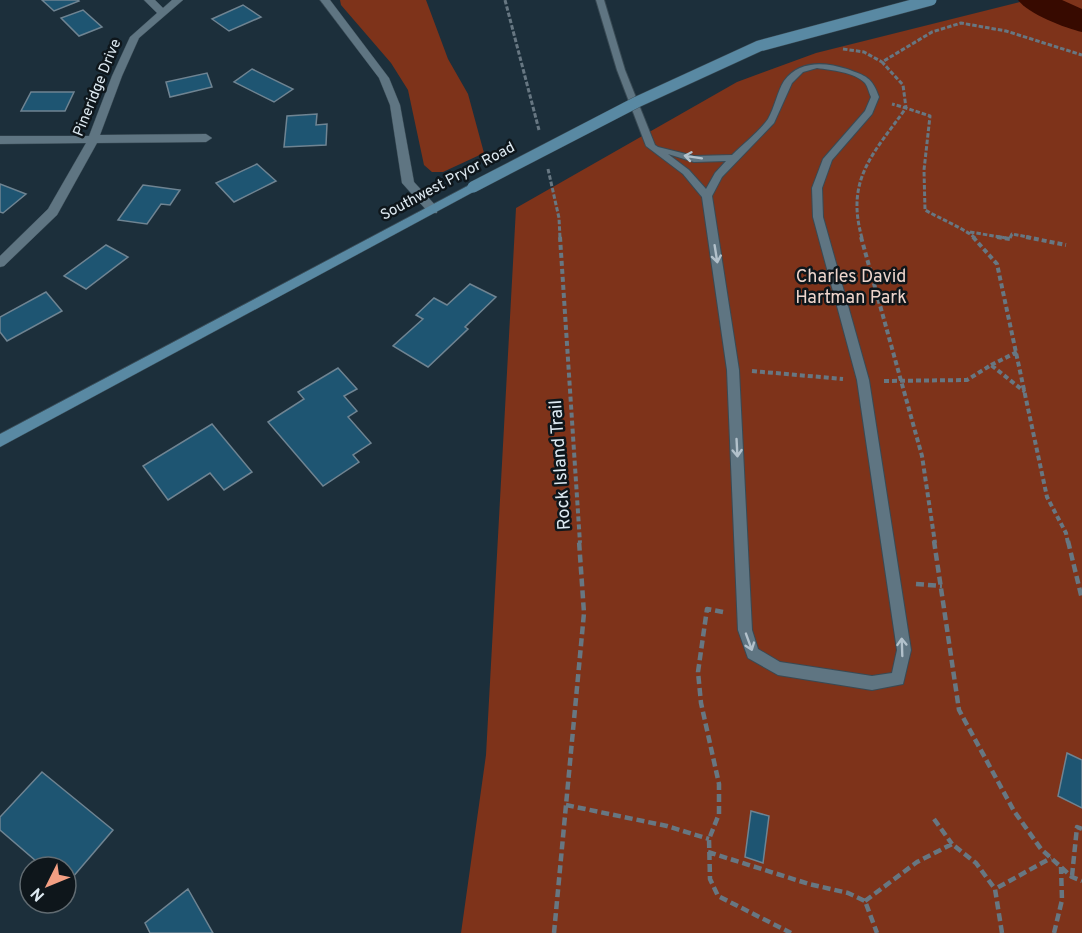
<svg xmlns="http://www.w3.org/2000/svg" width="1082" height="933" font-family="Overpass,sans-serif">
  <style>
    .green { fill: #7e331a }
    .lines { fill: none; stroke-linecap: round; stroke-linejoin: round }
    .river { fill: #370a00; fill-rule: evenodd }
    .building { fill: #1e5572; stroke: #6f8492; stroke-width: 1.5 }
    .service-casing { stroke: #394a54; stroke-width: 2 }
    .minor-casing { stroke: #394a54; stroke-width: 1 }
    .secondary-casing { stroke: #394a54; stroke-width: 1 }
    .path-far2 { stroke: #677782; stroke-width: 3; stroke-dasharray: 4.5 2; stroke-linecap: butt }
    .path-far1 { stroke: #677782; stroke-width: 4; stroke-dasharray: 5 3; stroke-linecap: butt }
    .path { stroke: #677782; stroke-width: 4.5; stroke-dasharray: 8 4; stroke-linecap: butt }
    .service { fill: #5f7582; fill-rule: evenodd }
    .minor { fill: #5f7582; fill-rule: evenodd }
    .secondary { fill: #5989a3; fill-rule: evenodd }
    .secondary-bridge-casing { stroke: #394a54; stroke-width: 12; stroke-linecap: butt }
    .secondary-bridge { stroke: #5989a3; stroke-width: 11 }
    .oneway { stroke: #b2c1cb }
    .labels { text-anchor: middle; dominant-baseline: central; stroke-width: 5; stroke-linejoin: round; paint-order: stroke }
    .far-street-label { font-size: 15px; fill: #deeaf2; stroke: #0e161b }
    .park-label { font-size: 18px; fill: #edd4cb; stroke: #0e161b }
    .street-label { font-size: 18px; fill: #deeaf2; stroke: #0e161b }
  </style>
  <rect width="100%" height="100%" fill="#1c2f3b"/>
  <!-- green -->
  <path class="green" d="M340 0H426L448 59 468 94 484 153 443 172H432L424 165 408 90 391 63 341 5Z
    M1028 0H1082V933H461L486 755 516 208 737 82 816 53Z"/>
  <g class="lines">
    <!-- river -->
    <path class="river" d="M1018 0H1062L1082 9V32C1065 28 1028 14 1018 0Z"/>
  </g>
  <!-- building -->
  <path class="building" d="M42 0H78L79 1 54 11Z
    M243 5 261 17 229 31 212 19Z
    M83 10 102 27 79 36 61 18Z
    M252 69 293 89 274 102 234 82Z
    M207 73 212 87 170 97 166 82Z
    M31 92H74L65 111H21Z
    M317 114 316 125 327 124 326 145 284 147 287 116Z
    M257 164 276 181 234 202 216 183Z
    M0 184 26 194 3 213 0 212Z
    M143 185 180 190 170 205 161 204 147 224 118 220Z
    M106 245 128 257 86 289 64 276Z
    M470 284 496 297 465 327 468 329 428 367 393 346 423 319 416 315 434 298 447 305Z
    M46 292 62 311 7 341 0 332V317Z
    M338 368 357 389 344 396 357 411 348 417 371 443 353 455 359 462 323 486 268 422 304 399 298 392Z
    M212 424 252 472 224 490 210 473 168 500 143 466Z
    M1067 753 1082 760V808L1058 796Z
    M42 772 113 830 66 885V867H43L0 830V817Z
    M751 811 769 816 763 863 745 857Z
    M188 889 213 933H150L145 923Z"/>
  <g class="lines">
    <!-- service casing -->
    <g class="service-casing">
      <path id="service" d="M596 0H604L625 70 655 145 658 147 694 156 732 155C743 144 759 132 768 119 775 107 777 92 784 81 799 60 825 62 847 69 866 76 872 77 879 97L872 114 832 160 822 188 823 217 869 380 911 650 903 684 872 690 778 675 748 658 738 630 727 370 702 197 683 174 646 146 617 70ZM817 68C832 70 854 72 865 83 868 87 869 93 871 97L865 111 823 159 812 188 813 217 857 380 897 650 892 673 872 676 780 662 758 649 752 630 739 370 712 196 722 177 774 123 792 83 803 72ZM668 154 694 162 726 161 715 173 706 189 689 170Z"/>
    </g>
    <!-- minor casing -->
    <g class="minor-casing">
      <path id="minor" d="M144 0H155L163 8 172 0H183L139 38 122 76 100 135 206 134 212 138 206 142 97 143 57 215 4 266 0 267V256L48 209 86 143 0 144V136H89L112 76 130 37 157 13Z
        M320 0H330L389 78 400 105 414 182 437 207V213H429L402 183 390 105 379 78Z"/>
    </g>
    <!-- secondary casing -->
    <g class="secondary-casing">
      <path id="secondary" d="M473 183 479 187 477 190 0 447V434Z"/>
    </g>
    <!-- path-far2 -->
    <path class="path-far2" d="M505 0 539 130
      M843 49 864 52 882 62
      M548 169 559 218 560 238
      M970 232 1006 238
      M862 238C845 179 874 153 906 108L892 104
      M975 238C967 230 937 217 925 210L924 170 930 116 906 108 903 85 882 62 932 32 961 23 1006 31 1082 55
      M1010 238 1012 234 1033 238"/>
    <!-- path-far1 -->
    <path class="path-far1" d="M560 237 580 543
      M861 237 922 456 935 543
      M973 237 997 264 1047 497 1066 533 1068 543
      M997 237 1010 239 1011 237
      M1026 237 1066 245
      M991 365 1017 352
      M752 371 843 379
      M884 381 967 380 991 365 1025 392"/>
    <!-- path -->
    <path class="path" d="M934 541 959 710 1014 811 1041 849 1072 877 1082 881
      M1068 541 1082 599
      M916 584 942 586
      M723 612 707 609 698 672 701 703 719 784V814L709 839 710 879 718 896 791 933
      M566 805 667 826 709 839
      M934 819 952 844
      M708 852 809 884 848 893 865 901 877 933
      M1072 876 1077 827 1082 829
      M865 901 917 862 952 844 976 863 995 889
      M554 933 584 613 579 541
      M1002 933 995 889 1051 858
      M1054 933 1062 900 1061 867"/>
    <!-- service -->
    <use href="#service" class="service"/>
    <!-- minor -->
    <use href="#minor" class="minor"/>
    <!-- secondary -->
    <use href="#secondary" class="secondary"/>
    <!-- secondary-bridge casing -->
    <g class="secondary-bridge-casing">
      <path id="secondary-bridge" d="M473 187 637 102 759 46 931 0"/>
    </g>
    <!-- secondary-bridge -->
    <use href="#secondary-bridge" class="secondary-bridge"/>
  </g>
  <!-- one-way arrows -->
  <defs><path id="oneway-shaft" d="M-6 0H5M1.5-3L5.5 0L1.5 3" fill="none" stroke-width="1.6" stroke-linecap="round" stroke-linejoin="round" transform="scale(1.5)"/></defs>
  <g class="oneway">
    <use href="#oneway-shaft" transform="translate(693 157) rotate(-171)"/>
    <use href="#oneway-shaft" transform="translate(716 254) rotate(81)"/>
    <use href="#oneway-shaft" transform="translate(737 448) rotate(87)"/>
    <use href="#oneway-shaft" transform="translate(749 642) rotate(70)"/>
    <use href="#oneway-shaft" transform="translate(902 647) rotate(-92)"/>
  </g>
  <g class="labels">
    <!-- far-street labels -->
    <g class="far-street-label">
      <text transform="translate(98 88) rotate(-68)">Pineridge Drive</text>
      <text transform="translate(448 182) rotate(-28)">Southwest Pryor Road</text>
    </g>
    <!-- park labels -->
    <g class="park-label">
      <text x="851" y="277">Charles David<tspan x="851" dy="21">Hartman Park</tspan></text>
    </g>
    <!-- street labels -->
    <g class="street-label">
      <text transform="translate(561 465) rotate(-94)">Rock Island Trail</text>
    </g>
  </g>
  <!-- north arrow -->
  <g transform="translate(48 885) rotate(227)"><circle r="28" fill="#0e161b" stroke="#616b71" stroke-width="1.5"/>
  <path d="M0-4.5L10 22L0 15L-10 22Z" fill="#f39f83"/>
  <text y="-9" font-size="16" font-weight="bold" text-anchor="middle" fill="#deeaf2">N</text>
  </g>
</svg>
